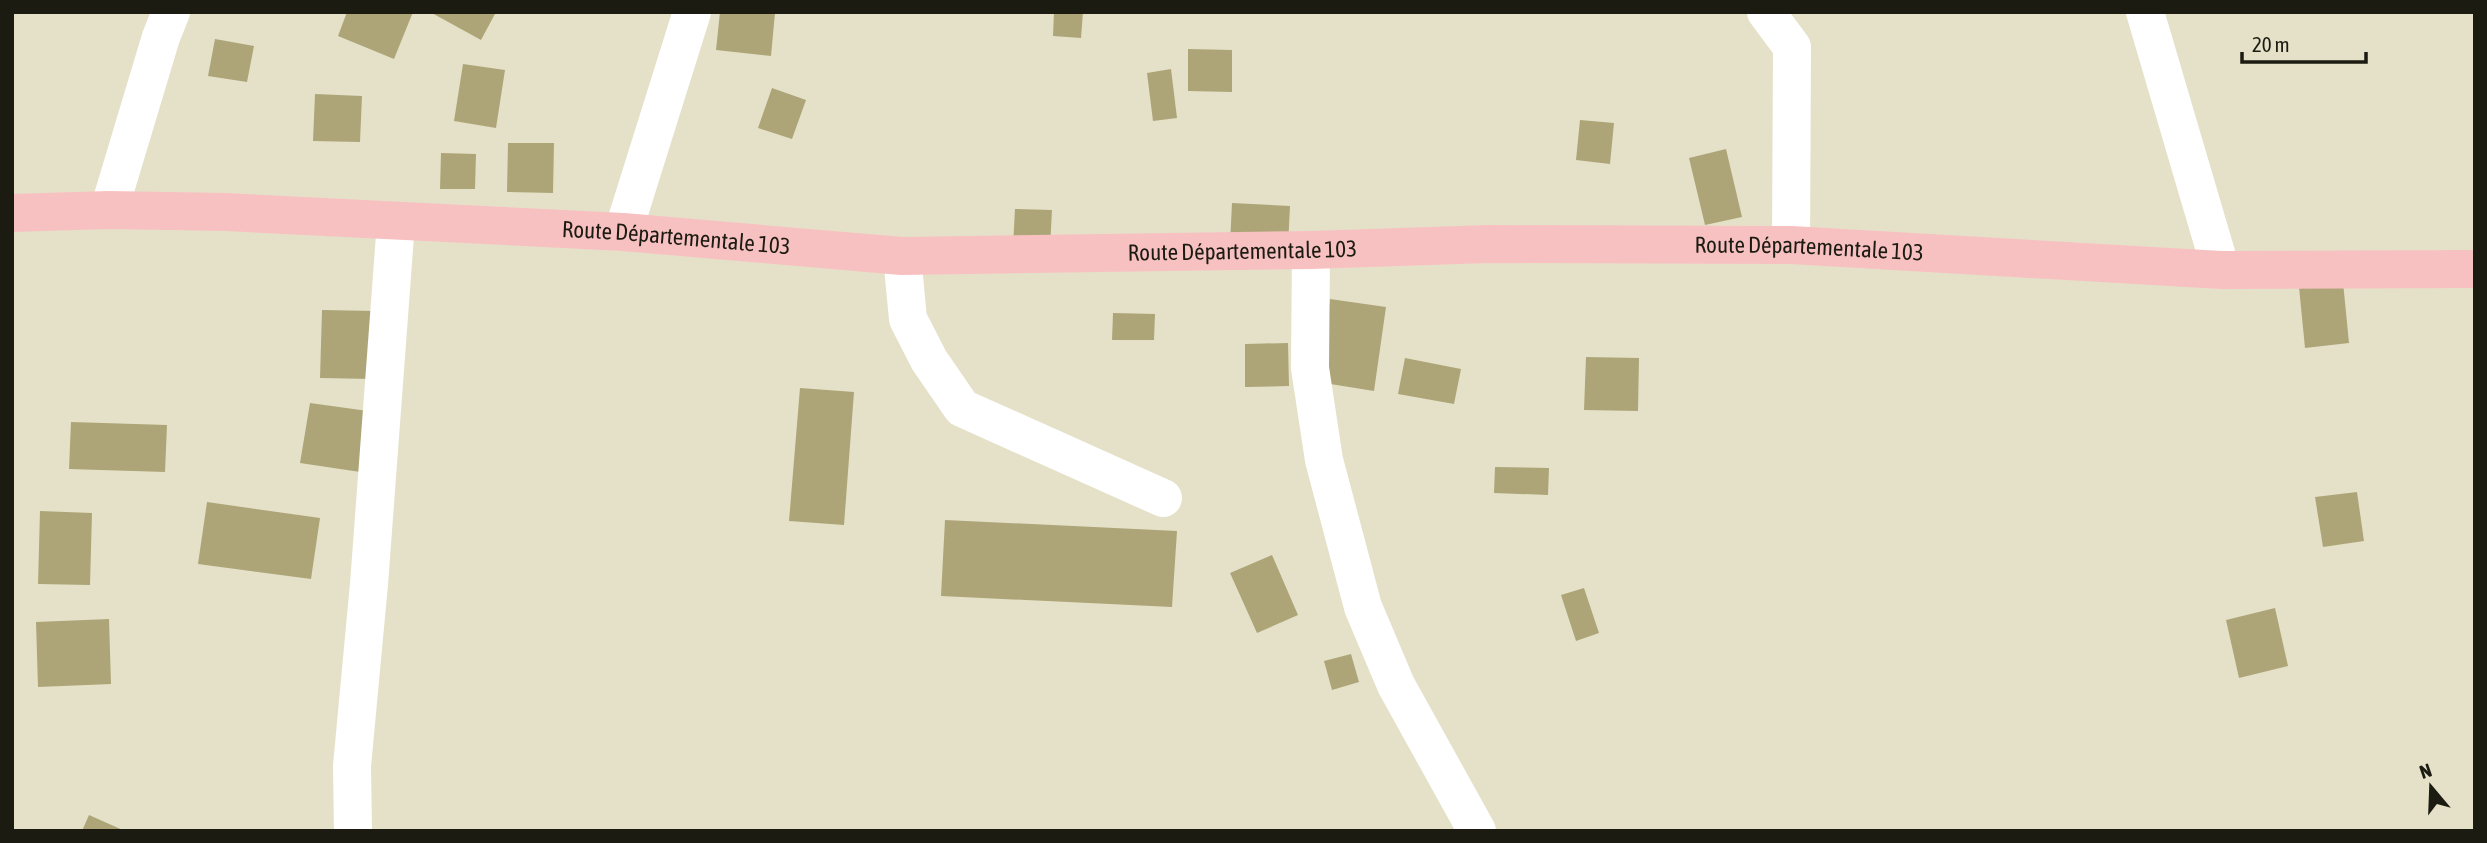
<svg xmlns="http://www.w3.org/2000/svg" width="2487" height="843" font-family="'Asap Condensed',sans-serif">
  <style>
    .building { fill: #ada578 }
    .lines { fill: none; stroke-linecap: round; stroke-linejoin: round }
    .minor { stroke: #fff; stroke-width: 38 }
    .major { stroke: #f8c1c1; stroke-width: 38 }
    .labels { text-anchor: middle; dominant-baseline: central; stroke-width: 5; stroke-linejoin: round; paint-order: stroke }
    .street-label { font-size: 23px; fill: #1c1b12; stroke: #e5e1c8 }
  </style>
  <rect width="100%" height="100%" fill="#e5e1c8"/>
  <!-- building -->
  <path class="building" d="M347 12H413L394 59 338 36Z
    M430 12H496L481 40Z
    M720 12 775 13 771 56 716 50Z
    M1054 12H1083L1081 38 1053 36Z
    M215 39 254 46 247 82 208 76Z
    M1188 49 1232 50V92L1188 91Z
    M463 64 505 70 496 128 454 121Z
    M1171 69 1177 118 1153 121 1147 73Z
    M772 88 806 100 792 139 758 128Z
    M315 94 362 96 360 142 313 141Z
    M1580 120 1614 123 1610 164 1576 160Z
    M508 143H554L553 193 507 192Z
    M1726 149 1742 217 1705 225 1689 158Z
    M441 153 476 154 475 189H440Z
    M1232 203 1290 206 1288 246 1230 244Z
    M1015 209 1052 210 1050 248 1013 246Z
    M2343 282 2349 343 2305 348 2299 287Z
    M1330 299 1386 307 1374 391 1318 382Z
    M322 310 375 311 372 379 320 378Z
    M1113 313 1155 314 1154 340H1112Z
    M1288 343 1289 386 1245 387V344Z
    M1586 357 1639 358 1638 411 1584 410Z
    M1405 358 1461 369 1454 404 1398 394Z
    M800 388 854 392 844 525 789 521Z
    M310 403 375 412 367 473 300 463Z
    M71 422 167 425 165 472 69 469Z
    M1495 467 1549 468 1548 495 1494 493Z
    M2357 492 2364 541 2323 547 2315 497Z
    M207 502 320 518 311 579 198 564Z
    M40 511 92 513 90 585 38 584Z
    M945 520 1177 531 1172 607 941 596Z
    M1272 555 1298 615 1257 633 1230 573Z
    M1584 588 1599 633 1576 641 1561 595Z
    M2275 608 2288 666 2239 678 2226 620Z
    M109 619 111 684 38 687 36 622Z
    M1351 654 1359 682 1332 690 1324 661Z
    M89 815 125 831H82Z"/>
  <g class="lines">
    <!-- minor -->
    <path class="minor" d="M1766 12 1792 47 1791 245
      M2145 12 2221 270
      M109 210 161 37 171 12
      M623 232 692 12
      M1311 250 1310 368 1324 460 1363 607 1396 685 1477 831
      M902 256 908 319 929 360 962 408 1163 498
      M353 831 352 766 369 584 396 222"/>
    <!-- major -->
    <path class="major" id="s1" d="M12 213 109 210 226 212 623 232 902 256 1311 250 1488 244 1791 245 2221 270 2475 269"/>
  </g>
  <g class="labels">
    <!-- street labels -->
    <g class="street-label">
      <text stroke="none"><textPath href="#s1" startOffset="665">Route Départementale 103</textPath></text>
      <text stroke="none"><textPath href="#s1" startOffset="1232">Route Départementale 103</textPath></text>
      <text stroke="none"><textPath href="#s1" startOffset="1799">Route Départementale 103</textPath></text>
    </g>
  </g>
  <!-- border -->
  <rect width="2487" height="843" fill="none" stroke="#1c1b12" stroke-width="28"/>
  <!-- north arrow -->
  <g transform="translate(2431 787) rotate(341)" stroke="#e5e1c8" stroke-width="5" paint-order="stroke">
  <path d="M0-5L12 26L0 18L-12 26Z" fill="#1c1b12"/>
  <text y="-10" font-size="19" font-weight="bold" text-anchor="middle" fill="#1c1b12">N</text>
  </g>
  <!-- scale -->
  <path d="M2242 52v10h124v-10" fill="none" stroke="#1c1b12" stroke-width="3.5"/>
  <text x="2252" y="52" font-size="21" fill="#1c1b12" stroke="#e5e1c8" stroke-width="5" paint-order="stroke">20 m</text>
</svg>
